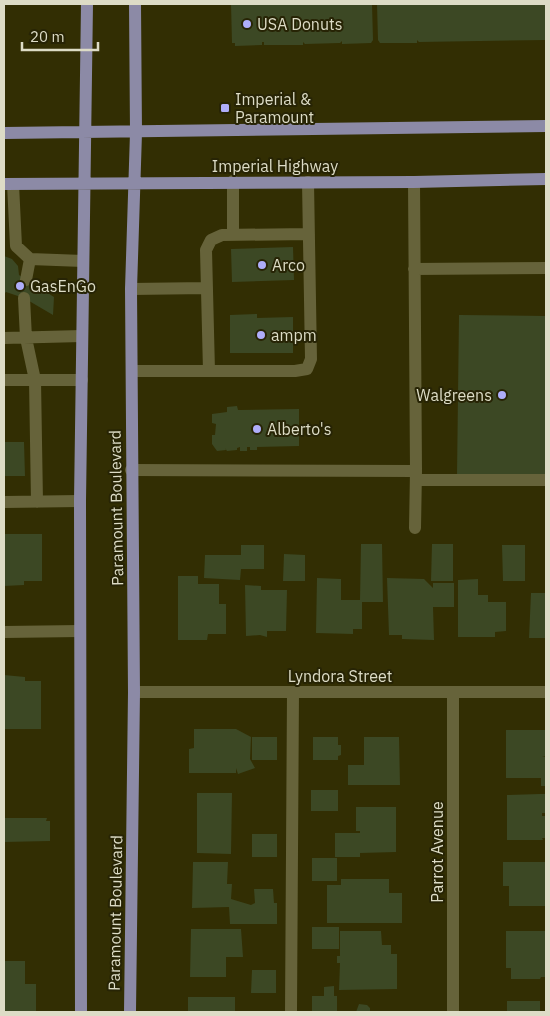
<svg xmlns="http://www.w3.org/2000/svg" width="550" height="1016" font-family="'IBM Plex Sans',sans-serif">
  <style>
    .building { fill: #3c4824 }
    .lines { fill: none; stroke-linecap: round; stroke-linejoin: round }
    .minor { stroke: #66633a; stroke-width: 12 }
    .major { stroke: #8c8aa6; stroke-width: 12 }
    .poi-dot { fill: #afaefa; stroke: #272405; stroke-width: 2 }
    .labels { text-anchor: middle; dominant-baseline: central; stroke-width: 4; stroke-linejoin: round; paint-order: stroke }
    .poi-label { font-size: 16px; fill: #dddcc6; stroke: #272405; text-anchor: start }
    .street-label { font-size: 16px; fill: #dddcc6; stroke: #272405 }
  </style>
  <rect width="100%" height="100%" fill="#322e03"/>
  <!-- building -->
  <path class="building" d="M231 4H372L373 40 371 43 342 44V41L340 43 305 44 303 42V45H264V42H262V45L235 46V43H232Z
    M377 4H546V40L419 42 417 40V43H380L378 40Z
    M293 247 294 280 232 282 231 249Z
    M4 256 12 259 18 266 19 275 54 297 53 315 24 298 6 292 4 294Z
    M257 314V318L293 317V353H230V315Z
    M459 315 546 316V475H457Z
    M237 406 238 410 299 409V446L257 447V450H250V447H247V451H240V447L237 448V450L227 451 225 448 226 450 217 451 212 444V435H215L216 424 212 423V414L227 412V407Z
    M4 442H24L25 476H4Z
    M4 534H42V581H24V585L4 586Z
    M361 544H382L383 602H362V629H353V634L316 633 317 578 341 579V600H360Z
    M432 544H453V581H431Z
    M241 545H264V569H241L240 580 204 578 205 555H241Z
    M502 545H525V581H503Z
    M284 554 305 555V581H283Z
    M178 576H198V584H219V604H226V634H208L207 640H178Z
    M387 578 424 579 433 588V583H454V607H433L434 640 402 639V635H389Z
    M478 579V595H488V602H506V631L495 632V637H458V580Z
    M245 585 261 586V590H287L286 631H267V637L260 635 246 636Z
    M531 593H546V638H529Z
    M4 675 25 677V681H41V729H4Z
    M194 729H236L251 737 250 759 255 768 238 774 236 768V773H189V749L194 748Z
    M506 730H546V756H542L546 757V786H541V778H506Z
    M252 737H277V760H252Z
    M313 737H338V745H341V755L338 756V760H313Z
    M364 737H399L400 785H348V765H364Z
    M311 790H338V811H311Z
    M197 793H232L231 854 197 853Z
    M540 794H546V813H542V816H546V838H542L543 840H507V795Z
    M356 807H396V852L360 853V857H335V833H360V831H356Z
    M4 818H47L46 821H50V841L4 842Z
    M252 834H277V857H252Z
    M312 858H337V881H312Z
    M193 862H228L227 884H232L231 899 251 905 255 903 254 889H273L274 903H277V924H230L229 907 192 908Z
    M503 862H546V906H509V886H503Z
    M341 879H389V893H402V923H327V885H341Z
    M312 927H339V949H312Z
    M191 929H241L243 957H226V977H190Z
    M340 931H381L382 945H391V954H397V989L339 990 340 963H337V956H340Z
    M506 931H546V977H541L540 979H511V968H506Z
    M4 961H25V984H36V1012H4Z
    M252 970H276V993H251Z
    M334 986V996H337V1012H312V996H324V987Z
    M188 997H235V1012H188Z
    M507 1001H540V1012H507Z
    M359 1004 367 1005 370 1008V1012H356Z"/>
  <g class="lines">
    <!-- minor -->
    <path class="minor" d="M414 182 416 471
      M13 184 16 246 30 259 83 261
      M233 235V181
      M414 269 546 268
      M26 280 30 259
      M131 289 207 288
      M24 298 26 338 35 380 37 502
      M4 338 82 336
      M132 371H295L307 369 311 359 308 182
      M209 371 206 250 211 240 222 235 309 234
      M4 380H82
      M131 470 416 471 415 528
      M416 480H546
      M4 502 80 501
      M4 632 80 631
      M134 692H546
      M291 1012 293 692
      M453 1012V692"/>
    <!-- major -->
    <path class="major" d="M4 133 546 126
      M4 184 414 182 546 179
      M81 1012 80 501 87 4
      M130 1012 134 692 131 289 136 133 135 4"/>
  </g>
  <!-- markers -->
  <g class="poi-dot">
    <circle cx="247" cy="24" r="5"/>
    <rect x="220" y="103" width="10" height="10" rx="2.5"/>
    <circle cx="262" cy="265" r="5"/>
    <circle cx="20" cy="286" r="5"/>
    <circle cx="261" cy="335" r="5"/>
    <circle cx="502" cy="395" r="5"/>
    <circle cx="257" cy="429" r="5"/>
  </g>
  <g class="labels">
    <!-- poi labels -->
    <g class="poi-label">
      <text x="257" y="24">USA Donuts</text>
      <text x="235" y="99">Imperial &amp;<tspan x="235" dy="18">Paramount</tspan></text>
      <text x="272" y="265">Arco</text>
      <text x="30" y="286">GasEnGo</text>
      <text x="271" y="335">ampm</text>
      <text x="492" y="395" text-anchor="end">Walgreens</text>
      <text x="267" y="429">Alberto's</text>
    </g>
    <!-- street labels -->
    <g class="street-label">
      <text x="275" y="166">Imperial Highway</text>
      <text transform="translate(116 508) rotate(-91)">Paramount Boulevard</text>
      <text x="340" y="676">Lyndora Street</text>
      <text transform="translate(437 852) rotate(-90)">Parrot Avenue</text>
      <text transform="translate(115 913) rotate(-89)">Paramount Boulevard</text>
    </g>
  </g>
  <!-- border -->
  <rect width="550" height="1016" fill="none" stroke="#dddcc6" stroke-width="10"/>
  <!-- scale -->
  <path d="M22 42v8h76v-8" fill="none" stroke="#dddcc6" stroke-width="2.5"/>
  <text x="30" y="42" font-size="15" fill="#dddcc6" stroke="#272405" stroke-width="4" paint-order="stroke">20 m</text>
</svg>
